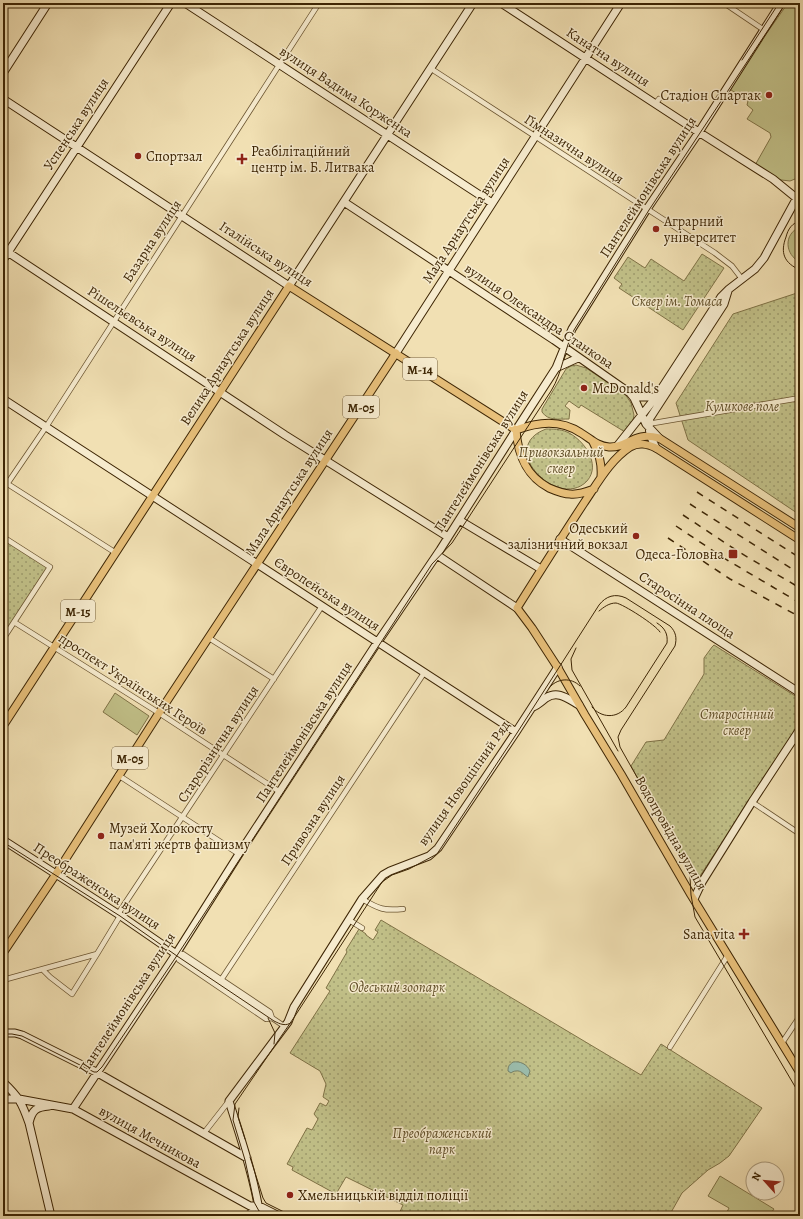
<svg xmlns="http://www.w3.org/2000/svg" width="803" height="1219" font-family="Alegreya,serif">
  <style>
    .grass { fill: #c1c088; stroke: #7f7246 }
    .park { fill: url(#park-dots); stroke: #7f7246 }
    .water { fill: #9bbdad; stroke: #758069 }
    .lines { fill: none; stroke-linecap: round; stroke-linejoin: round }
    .street-casing { stroke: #6a5430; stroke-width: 6 }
    .secondary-casing { stroke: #3d2504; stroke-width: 9 }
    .primary-casing { stroke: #3d2504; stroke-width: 9 }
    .street { stroke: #f6ebce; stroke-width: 4.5 }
    .secondary { stroke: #f6ebce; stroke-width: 7 }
    .primary { stroke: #e8c07a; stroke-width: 7 }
    .tram { stroke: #3d2504; stroke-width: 1 }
    .rail { stroke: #3d2504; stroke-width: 1.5; stroke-dasharray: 7 7; stroke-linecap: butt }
    .poi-dot { fill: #8f2418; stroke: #f6ebce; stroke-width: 1.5 }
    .labels { text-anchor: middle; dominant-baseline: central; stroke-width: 3; stroke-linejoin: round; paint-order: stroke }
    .shield { fill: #f6ebce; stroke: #746041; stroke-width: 1 }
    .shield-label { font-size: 13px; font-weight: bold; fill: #3d2504 }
    .street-label { font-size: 14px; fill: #3d2504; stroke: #f6ebce }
    .poi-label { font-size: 14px; fill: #3d2504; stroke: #f6ebce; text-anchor: start }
    .park-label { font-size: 14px; font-style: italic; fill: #5e4c25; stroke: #f6ebce }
  </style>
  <defs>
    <pattern id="park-dots" width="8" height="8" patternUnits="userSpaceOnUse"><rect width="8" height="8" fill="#c1c088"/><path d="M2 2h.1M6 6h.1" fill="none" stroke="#9e9c6d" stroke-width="1.8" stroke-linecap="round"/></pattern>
  </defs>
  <rect width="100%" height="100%" fill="#f1e0b3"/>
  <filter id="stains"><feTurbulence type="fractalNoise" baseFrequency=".005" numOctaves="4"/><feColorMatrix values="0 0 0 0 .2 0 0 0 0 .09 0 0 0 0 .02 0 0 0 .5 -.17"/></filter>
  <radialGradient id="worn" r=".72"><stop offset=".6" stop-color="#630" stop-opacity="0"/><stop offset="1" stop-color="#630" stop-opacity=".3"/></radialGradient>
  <!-- grass -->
  <path class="grass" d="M788 3H800V177L790 181 773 179 754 167 771 137 770 133 747 119 753 110 747 105 748 101 728 88Z
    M800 227V262C785 255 783 234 800 227Z
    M115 693 149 716 137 735 103 712Z
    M720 1176 774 1209 769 1216H733L727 1212 729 1208 708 1196Z"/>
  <!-- park -->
  <path class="park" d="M702 254 724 268 683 330 619 288 622 284 614 278 628 257 645 268 651 259 684 281Z
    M800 292V515L688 440 676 403 733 314Z
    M576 365 586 368 625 394 631 403 634 415 633 420 625 432 581 405 579 408 569 401 565 406 570 410 569 419C559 419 548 421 542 412V409L566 369 571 366Z
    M546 429C553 429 560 429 567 432 583 439 602 464 587 481 559 511 495 448 546 429Z
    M3 537 50 567 3 639Z
    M714 645 800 699V724L698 879 690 873 631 766 646 742 664 740 704 674V658L712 647Z
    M381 920 641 1075 661 1044 762 1108 729 1156 720 1163 708 1170 682 1193 669 1216H398L403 1205 346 1177 336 1194 292 1170 293 1167 287 1164 307 1128 312 1130 318 1119 314 1114 320 1103 326 1106 329 1101 323 1097 326 1084 320 1071 290 1053 330 991 326 988 347 952 346 950 359 929 366 934V935L373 940 378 932 375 930Z"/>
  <!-- water -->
  <path class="water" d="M513 1062C520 1061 527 1064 530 1071L528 1077C524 1075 521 1070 516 1071 514 1071 512 1072 511 1073L508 1071C508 1066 509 1065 513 1062Z"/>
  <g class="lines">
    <!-- street casing -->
    <g class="street-casing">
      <path id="street" d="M724 3 764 30
        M430 68 715 253 732 266 742 279
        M655 104 659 99
        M648 424 800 398
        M3 481 116 553
        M3 490 46 427 319 3
        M3 537 50 567 3 639
        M14 622 159 713 280 792
        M209 638 274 679
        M793 740 800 744
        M118 775 239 854
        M752 802 800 834
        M362 899C379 909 384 911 403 909
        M349 920 362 928
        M176 954 284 1026
        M176 954 179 960 266 1019 272 1018
        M178 954H183L270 1012 272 1018
        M43 970 50 977 72 994 97 954
        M3 980 97 954 120 916 118 914 322 606
        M221 980 424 673
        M782 1043 800 1016
        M670 1047 728 955
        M204 1133 229 1101
        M245 1216 257 1207"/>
    </g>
    <!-- secondary casing -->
    <g class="secondary-casing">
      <path id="secondary" d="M185 3 492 203
        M501 3 697 131 773 179 800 201
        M3 73 48 3
        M3 99 289 286 473 3
        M344 202 554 340 630 393 634 398 646 424 659 438
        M3 249 285 435 448 537
        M3 260 171 3
        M396 353 621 3
        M556 368 578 358
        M632 394 639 397H659
        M3 399 516 732
        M618 445 656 397 721 297 729 289 755 269 764 258 800 192
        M656 448C650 436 648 431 650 418L724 304 728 291
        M459 520 541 569
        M560 539 800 693
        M437 555 517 608
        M533 707C538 705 542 701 546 698 558 690 568 699 579 705
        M3 840 118 914 176 954
        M694 899 702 882 752 802 800 729
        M3 1033H15L22 1035 96 1072 247 1158
        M3 1082C19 1097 22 1103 29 1123L51 1216
        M3 1099H19L73 1109 250 1206H259L279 1216
        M73 1109 176 954 239 854 375 646 440 550 516 430 556 368 572 329 647 209 699 132 781 3
        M29 1123C32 1110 36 1107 49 1106
        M260 1216C254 1177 241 1139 229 1101L288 1022 294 1007 362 899 383 875 390 871 429 856 438 848 516 732 558 667"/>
    </g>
    <!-- primary casing -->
    <g class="primary-casing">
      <path id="primary" d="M516 430C538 422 560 419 581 433 591 439 597 446 609 447 629 448 633 431 659 438L800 528
        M516 430C518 455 526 476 549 488 556 491 563 494 570 494 578 495 586 492 594 489
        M593 442C599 454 602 463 601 477
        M800 540 656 448C647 444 639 442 630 447 610 460 597 484 584 503 561 538 539 573 517 608L532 628 558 668 585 715 621 774 691 895 800 1073
        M3 726 289 286 516 430
        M3 953 56 874 159 713 396 353"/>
    </g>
    <!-- street -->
    <use href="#street" class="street"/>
    <!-- secondary -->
    <use href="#secondary" class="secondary"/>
    <!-- primary -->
    <use href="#primary" class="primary"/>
    <!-- tram -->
    <path class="tram" d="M742 60 779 3
      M800 221C792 223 788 229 786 237 780 253 784 263 800 270
      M599 611C604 607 609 603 616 603 623 604 656 625 660 632
      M576 648 571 659 572 670 618 751
      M549 688C557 678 571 677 580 686
      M592 707C601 718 617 719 626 707L667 643C668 634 665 628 657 623
      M3 842 120 916 177 956 274 1021C280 1024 286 1027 292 1022
      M268 1018 275 1033 274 1044
      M3 1034H12L22 1036 94 1072H97L102 1067 178 954 432 564 452 543 551 391C563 372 564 349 574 330L649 210 786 3
      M239 1108 238 1117 245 1139
      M250 1157 263 1198 266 1203 292 1216
      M269 1216 259 1211 254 1202 245 1160 233 1120 235 1104 295 1016 382 882 392 875 409 869 437 854 517 733 599 605C606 596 615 593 626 598L670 626C676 632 677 638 675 646L621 730 618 737 620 747 686 864 690 877 691 895 695 917 800 1095"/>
    <!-- rail -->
    <path class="rail" d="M697 492 800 558
      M690 504 800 574
      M683 515 739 552 800 588
      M676 526 727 560 800 603
      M668 538 730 579 800 617"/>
  </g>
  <!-- markers -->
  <g class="poi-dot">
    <circle cx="769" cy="95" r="4"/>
    <circle cx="138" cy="156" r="4"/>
    <path d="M240 153h4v4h4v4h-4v4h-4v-4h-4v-4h4z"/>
    <circle cx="656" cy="229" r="4"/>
    <circle cx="584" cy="388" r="4"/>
    <circle cx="636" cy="536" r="4"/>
    <rect x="728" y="549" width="10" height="10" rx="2"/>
    <circle cx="101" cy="836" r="4"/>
    <path d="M742 928h4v4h4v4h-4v4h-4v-4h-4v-4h4z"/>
    <circle cx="290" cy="1195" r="4"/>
  </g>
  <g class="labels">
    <!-- shield labels -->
    <g class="shield">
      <rect x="403" y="358" width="34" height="22" rx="3"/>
      <rect x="343" y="396" width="36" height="22" rx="3"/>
      <rect x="61" y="600" width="34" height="22" rx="3"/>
      <rect x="112" y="747" width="36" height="22" rx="3"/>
    </g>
    <g class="shield-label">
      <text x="420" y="369">М-14</text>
      <text x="361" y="407">М-05</text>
      <text x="78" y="611">М-15</text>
      <text x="130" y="758">М-05</text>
    </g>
    <!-- street labels -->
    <g class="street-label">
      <text transform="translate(608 57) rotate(33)">Канатна вулиця</text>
      <text transform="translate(346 92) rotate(33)">вулиця Вадима Корженка</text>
      <text transform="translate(76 124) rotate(-57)">Успенська вулиця</text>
      <text transform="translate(574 149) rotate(33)">Гімназична вулиця</text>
      <text transform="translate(648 187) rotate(-57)">Пантелеймонівська вулиця</text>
      <text transform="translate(466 220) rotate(-57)">Мала Арнаутська вулиця</text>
      <text transform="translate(152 241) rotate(-57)">Базарна вулиця</text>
      <text transform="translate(266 254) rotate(33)">Італійська вулиця</text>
      <text transform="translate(539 316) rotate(34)">вулиця Олександра Станкова</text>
      <text transform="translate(142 324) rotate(33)">Рішельєвська вулиця</text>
      <text transform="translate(227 357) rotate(-57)">Велика Арнаутська вулиця</text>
      <text transform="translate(481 461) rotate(-58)">Пантелеймонівська вулиця</text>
      <text transform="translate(289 492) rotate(-57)">Мала Арнаутська вулиця</text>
      <text transform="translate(327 594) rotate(33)">Європейська вулиця</text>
      <text transform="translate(687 605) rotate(33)">Старосінна площа</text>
      <text transform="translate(133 684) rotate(33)">проспект Українських Героїв</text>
      <text transform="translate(304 732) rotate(-57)">Пантелеймонівська вулиця</text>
      <text transform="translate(218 744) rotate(-57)">Старорізнична вулиця</text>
      <text transform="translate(464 783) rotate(-55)">вулиця Новощіпний Ряд</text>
      <text transform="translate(313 820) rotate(-57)">Привозна вулиця</text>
      <text transform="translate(671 833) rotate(60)">Водопровідна вулиця</text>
      <text transform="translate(97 886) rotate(33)">Преображенська вулиця</text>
      <text transform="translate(127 1003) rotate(-57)">Пантелеймонівська вулиця</text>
      <text transform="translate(150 1137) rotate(29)">вулиця Мечникова</text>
    </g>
    <!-- poi labels -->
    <g class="poi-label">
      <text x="761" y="95" text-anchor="end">Стадіон Спартак</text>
      <text x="251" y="151">Реабілітаційний<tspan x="251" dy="16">центр ім. Б. Литвака</tspan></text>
      <text x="146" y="156">Спортзал</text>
      <text x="664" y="221">Аграрний<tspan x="664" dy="16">університет</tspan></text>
      <text x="592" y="388">McDonald's</text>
      <text x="628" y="528" text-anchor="end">Одеський<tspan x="628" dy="16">залізничний вокзал</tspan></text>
      <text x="724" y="554" text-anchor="end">Одеса-Головна</text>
      <text x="109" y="828">Музей Холокосту<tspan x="109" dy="16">пам'яті жертв фашизму</tspan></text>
      <text x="735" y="934" text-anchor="end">Sana vita</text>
      <text x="298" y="1195">Хмельницькій відділ поліції</text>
    </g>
    <!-- park labels -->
    <g class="park-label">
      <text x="677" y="301">Сквер ім. Томаса</text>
      <text x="742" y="406">Куликове поле</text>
      <text x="561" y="452">Привокзальний<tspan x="561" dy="16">сквер</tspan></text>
      <text x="737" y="714">Старосінний<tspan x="737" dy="16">сквер</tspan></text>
      <text x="397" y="987">Одеський зоопарк</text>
      <text x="442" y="1133">Преображенський<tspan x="442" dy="16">парк</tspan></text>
    </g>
  </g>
  <!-- margin -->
  <rect width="803" height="1219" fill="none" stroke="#f1e0b3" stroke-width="16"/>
  <rect x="4" y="4" width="795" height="1211" fill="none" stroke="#3d2504" stroke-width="2"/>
  <rect x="8" y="8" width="787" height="1203" fill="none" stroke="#3d2504"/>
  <!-- north arrow -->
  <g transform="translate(765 1181) rotate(297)"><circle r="19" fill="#f6ebce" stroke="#ac9c7d"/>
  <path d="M0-3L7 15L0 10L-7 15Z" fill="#8f2418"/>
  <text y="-6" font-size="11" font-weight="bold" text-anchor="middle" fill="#3d2504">N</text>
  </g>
  <rect width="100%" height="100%" filter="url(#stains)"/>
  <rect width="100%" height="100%" fill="url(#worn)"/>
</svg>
